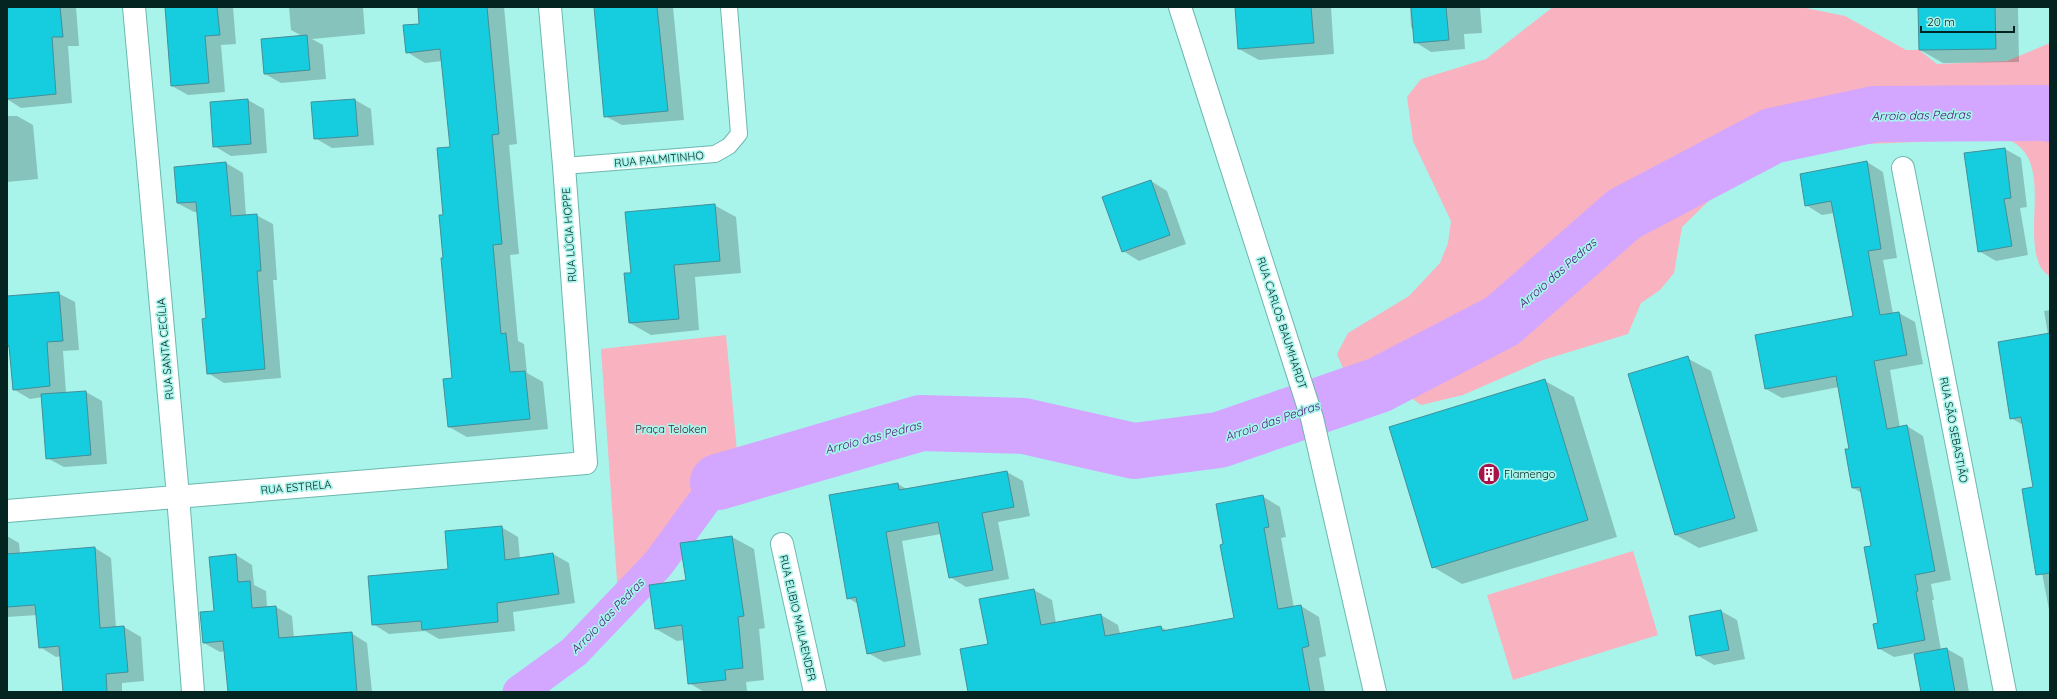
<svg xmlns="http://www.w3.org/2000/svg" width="2057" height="699" font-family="Quicksand,sans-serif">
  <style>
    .green { fill: #f9b2bf }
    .shadow { fill: #0003 }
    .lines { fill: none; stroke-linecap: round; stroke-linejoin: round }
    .canal { stroke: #d3a6ff; stroke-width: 33 }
    .river { stroke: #d3a6ff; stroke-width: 56 }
    .building { fill: #16ccdf; stroke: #448f99 }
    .lane-casing { stroke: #6cb7af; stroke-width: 18 }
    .street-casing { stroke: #6cb7af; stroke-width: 24 }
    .secondary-casing { stroke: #6cb7af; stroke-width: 24 }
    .lane { stroke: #fff; stroke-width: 16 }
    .street { stroke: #fff; stroke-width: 22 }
    .secondary { stroke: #fff; stroke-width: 22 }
    .labels { text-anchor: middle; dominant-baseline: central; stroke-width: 3.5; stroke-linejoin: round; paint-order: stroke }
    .street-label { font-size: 11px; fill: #032421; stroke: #a8f4eb }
    .park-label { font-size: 11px; fill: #4d0c21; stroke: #a8f4eb }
    .poi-label { font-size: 11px; fill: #032421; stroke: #a8f4eb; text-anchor: start }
    .water-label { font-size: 12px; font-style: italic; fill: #4e0e76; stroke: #a8f4eb }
  </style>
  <rect width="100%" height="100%" fill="#a8f4eb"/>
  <!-- green -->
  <path class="green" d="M1553 7H1801L1845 16 1906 50H1919L1937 64 2007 61 2050 43V277C2047 274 2042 270 2040 266 2023 231 2052 164 2013 142 2008 139 1998 139 1992 139L1790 147 1731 179 1682 227 1674 273 1660 290 1641 303 1628 334 1543 360 1463 395 1421 405 1403 392 1391 373H1345L1337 354 1348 333 1409 296 1440 263 1448 243 1451 221 1413 141 1407 97 1421 79 1486 59Z
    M726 335 738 462 714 480 618 595 601 349Z
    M1633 551 1658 635 1513 680 1487 595Z"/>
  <!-- shadow -->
  <path class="shadow" d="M7 7H76L79 46H68L72 103 21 108 7 99Z
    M165 7H233L236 44 221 45 225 92 188 95 172 86Z
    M289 7H363L365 34 312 39 323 45 326 79 281 83 265 74 302 36 291 30Z
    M419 7H504L517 144 509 145 519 254 510 255 518 341 524 344 527 373 543 382 548 429 467 437 449 427 453 379 444 259V216L451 148 442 61 425 63 407 52 420 25Z
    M595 7H673L684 120 622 125 605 116Z
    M1236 7H1331L1334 54 1259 60 1239 49Z
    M1410 7H1480L1482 33 1464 34 1465 49 1431 52 1415 42 1414 29 1411 27Z
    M1919 7H2018L2019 62 1943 63 1920 50Z
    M248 100 264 109 267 153 231 156 214 146Z
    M355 100 371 109 374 145 332 148 315 138Z
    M7 116H17L33 125 38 179 7 182Z
    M2005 149 2021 158 2027 207 2020 208 2028 255 1996 261 1979 251Z
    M1867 162 1883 172 1897 258 1883 260 1893 314 1899 313 1915 322 1923 364 1890 370 1900 428 1907 426 1923 436 1951 580 1931 584 1934 600H1932L1941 650 1947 649 1963 658 1969 692H1922L1915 653 1894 657 1878 648 1879 624 1872 547 1862 493 1853 488 1850 449 1839 387 1782 398 1766 389 1855 317 1834 213 1822 215 1806 205Z
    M226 163 243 173 246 216 256 215 273 224 277 280H273L281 378 224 383 208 373 207 319 198 212H194L177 203 175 168Z
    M1151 181 1167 191 1186 244 1139 261 1123 251Z
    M714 205 736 217 741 273 695 277 699 330 651 335 630 323 632 273Z
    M58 293 75 302 79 350 63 351 66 393 86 392 102 401 107 464 64 467 47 458 43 397 30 399 13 389 10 348 7 346V297Z
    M2050 310V615L2035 536 2034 488 2023 425 2011 418 2048 334 2044 311Z
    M1687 358 1711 371 1758 531 1699 548 1676 535 1629 374Z
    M1545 381 1574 397 1617 537 1462 584 1433 567Z
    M1007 472 1023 481 1030 516 998 522 1009 579 966 587 950 577 941 534 902 541 921 655 884 662 868 653 858 604 848 598 898 484 908 490Z
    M1262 496 1280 507 1286 537 1281 538 1294 608 1301 606 1319 617 1326 656 1319 658 1325 692H969L989 645 980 600 1034 590 1052 600 1056 623 1101 615 1118 625 1120 634 1161 627 1168 631 1235 619 1224 545Z
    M501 527 518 537 520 559 553 554 569 563 575 603 513 612 515 631 439 639 425 631 389 634 373 624 449 570Z
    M7 536 19 543 20 554 95 548 111 558 116 628 124 627 141 637 144 681 122 683V692H64L61 656 56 657 40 647 37 615 7 617Z
    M732 537 754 549 765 628 759 629 764 680 746 682 747 691 704 692 689 683 684 640 677 641 656 629 687 581 682 544Z
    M236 555 252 565 254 585 266 591 267 607H276L292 616 294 638 351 633 367 643 372 692H229L225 651 220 652 204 643Z
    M1721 611 1737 620 1745 659 1714 665 1697 655Z"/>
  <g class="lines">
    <!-- canal -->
    <path class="canal" d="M519 692 574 652 658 564 718 482"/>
    <!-- river -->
    <path class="river" d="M718 482 921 423 1024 426 1134 451 1219 440 1379 385 1502 321 1624 214 1772 136 1875 114 2043 113 2050 114"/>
  </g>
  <!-- building -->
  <path class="building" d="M7 7H60L63 37H52L56 94 7 99Z
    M165 7H217L220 35 205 36 209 83 171 86Z
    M418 7H487L499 134 492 135 502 244 493 245 501 334 506 333 510 372 525 371 530 419 448 427 443 379 452 378 441 258H443L439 215H443L437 148 450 147 440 49 406 53 403 25 419 24Z
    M594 7H657L668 111 604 117Z
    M1235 7H1311L1314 43 1238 49Z
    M1411 7H1446L1449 40 1414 43Z
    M1918 7H1995L1996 49 1919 50Z
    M307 35 310 70 264 74 261 39Z
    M248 99 251 144 213 147 210 102Z
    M355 99 358 136 314 139 311 102Z
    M2005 148 2011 198 2004 199 2012 246 1978 252 1964 153Z
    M1867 161 1881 249 1868 251 1880 315 1899 312 1907 355 1874 361 1887 429 1907 425 1935 571 1915 575 1918 591 1916 592 1925 640 1878 649 1873 624 1878 623 1864 547 1871 546 1860 487 1852 488 1845 449H1849L1836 376 1765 389 1755 335 1853 316 1831 201 1805 206 1800 174Z
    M226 162 231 216 257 214 261 271H257L265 369 207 374 202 319 206 318 196 202 177 203 174 167Z
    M1151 180 1170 235 1122 252 1102 197Z
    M715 204 720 261 674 265 679 319 629 323 624 273H631L625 212Z
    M59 292 63 341 47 342 50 386 13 390 9 346H7V296Z
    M2050 333V573L2036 575 2022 489 2033 487 2021 417 2010 419 1998 342Z
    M1688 356 1735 518 1675 535 1628 374Z
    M1545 379 1588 520 1432 568 1389 427Z
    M86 391 91 455 46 459 41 394Z
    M1007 471 1014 507 982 513 993 570 949 578 938 522 886 532 905 646 867 654 856 597 847 599 829 495 898 483 899 490Z
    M1263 495 1269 527 1264 528 1278 609 1301 605 1309 646 1302 648 1310 692H968L960 649 988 644 979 599 1034 589 1041 625 1101 614 1105 636 1161 626 1162 631 1234 618 1220 545 1223 544 1216 504Z
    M502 526 505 560 553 553 559 594 497 603 498 622 422 630 421 621 372 625 368 576 448 569 445 531Z
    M732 536 744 616 738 617 743 668 725 670 726 680 688 684 682 625 655 629 649 585 686 580 680 543Z
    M95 547 100 628 124 626 128 672 106 674 107 692H63L59 646 39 648 35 605 7 607V554Z
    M236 554 238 582 250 581 252 608 276 606 279 638 352 632 357 692H228L223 641 203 643 200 612 214 611 209 557Z
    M1721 610 1729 650 1696 656 1689 616Z
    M1947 648 1955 692H1921L1914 654Z"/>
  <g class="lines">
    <!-- lane casing -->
    <g class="lane-casing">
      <path id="lane" d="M564 166 715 154 729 146 739 134 729 7"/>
    </g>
    <!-- street casing -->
    <g class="street-casing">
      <path id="street" d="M134 7 178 496 193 692
        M1903 168 2005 692
        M7 511 586 463 564 166 550 7
        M782 544 815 692"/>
    </g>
    <!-- secondary casing -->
    <g class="secondary-casing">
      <path id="secondary" d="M1180 7 1312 418 1375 692"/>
    </g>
    <!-- lane -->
    <use href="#lane" class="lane"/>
    <!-- street -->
    <use href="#street" class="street"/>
    <!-- secondary -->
    <use href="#secondary" class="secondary"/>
  </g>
  <!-- icons -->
  <defs>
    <g id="building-disc" transform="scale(1.15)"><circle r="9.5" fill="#a7124b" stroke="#a8f4eb"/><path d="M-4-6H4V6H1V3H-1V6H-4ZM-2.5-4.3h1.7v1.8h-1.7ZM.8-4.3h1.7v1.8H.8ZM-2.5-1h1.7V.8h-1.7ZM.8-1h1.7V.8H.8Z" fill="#fff"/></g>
  </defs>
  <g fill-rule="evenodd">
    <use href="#building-disc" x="1489" y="474"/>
  </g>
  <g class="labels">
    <!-- street labels -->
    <g class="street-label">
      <text transform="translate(659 159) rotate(-5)">RUA PALMITINHO</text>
      <text transform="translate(569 235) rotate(-94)">RUA LÚCIA HOPPE</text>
      <text transform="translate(1282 323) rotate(72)">RUA CARLOS BAUMHARDT</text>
      <text transform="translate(165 349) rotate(-95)">RUA SANTA CECÍLIA</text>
      <text transform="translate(1954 430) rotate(79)">RUA SÃO SEBASTIÃO</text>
      <text transform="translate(296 487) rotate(-5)">RUA ESTRELA</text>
      <text transform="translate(798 618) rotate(77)">RUA ELIBIO MAILAENDER</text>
    </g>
    <!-- park labels -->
    <g class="park-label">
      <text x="671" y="429">Praça Teloken</text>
    </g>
    <!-- poi labels -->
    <g class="poi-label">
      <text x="1504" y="474">Flamengo</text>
    </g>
    <!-- water labels -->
    <g class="water-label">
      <text transform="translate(1921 115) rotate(-1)">Arroio das Pedras</text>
      <text transform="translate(1557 273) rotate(-41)">Arroio das Pedras</text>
      <text transform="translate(1272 421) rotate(-19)">Arroio das Pedras</text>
      <text transform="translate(873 437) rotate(-15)">Arroio das Pedras</text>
      <text transform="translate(607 616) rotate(-46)">Arroio das Pedras</text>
    </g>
  </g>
  <!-- border -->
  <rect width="2057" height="699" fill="none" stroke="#032421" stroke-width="16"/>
  <!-- scale -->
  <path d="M1921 26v6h93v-6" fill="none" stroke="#032421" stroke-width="2"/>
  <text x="1927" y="26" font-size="12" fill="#032421" stroke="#a8f4eb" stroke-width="3" paint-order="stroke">20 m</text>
</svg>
